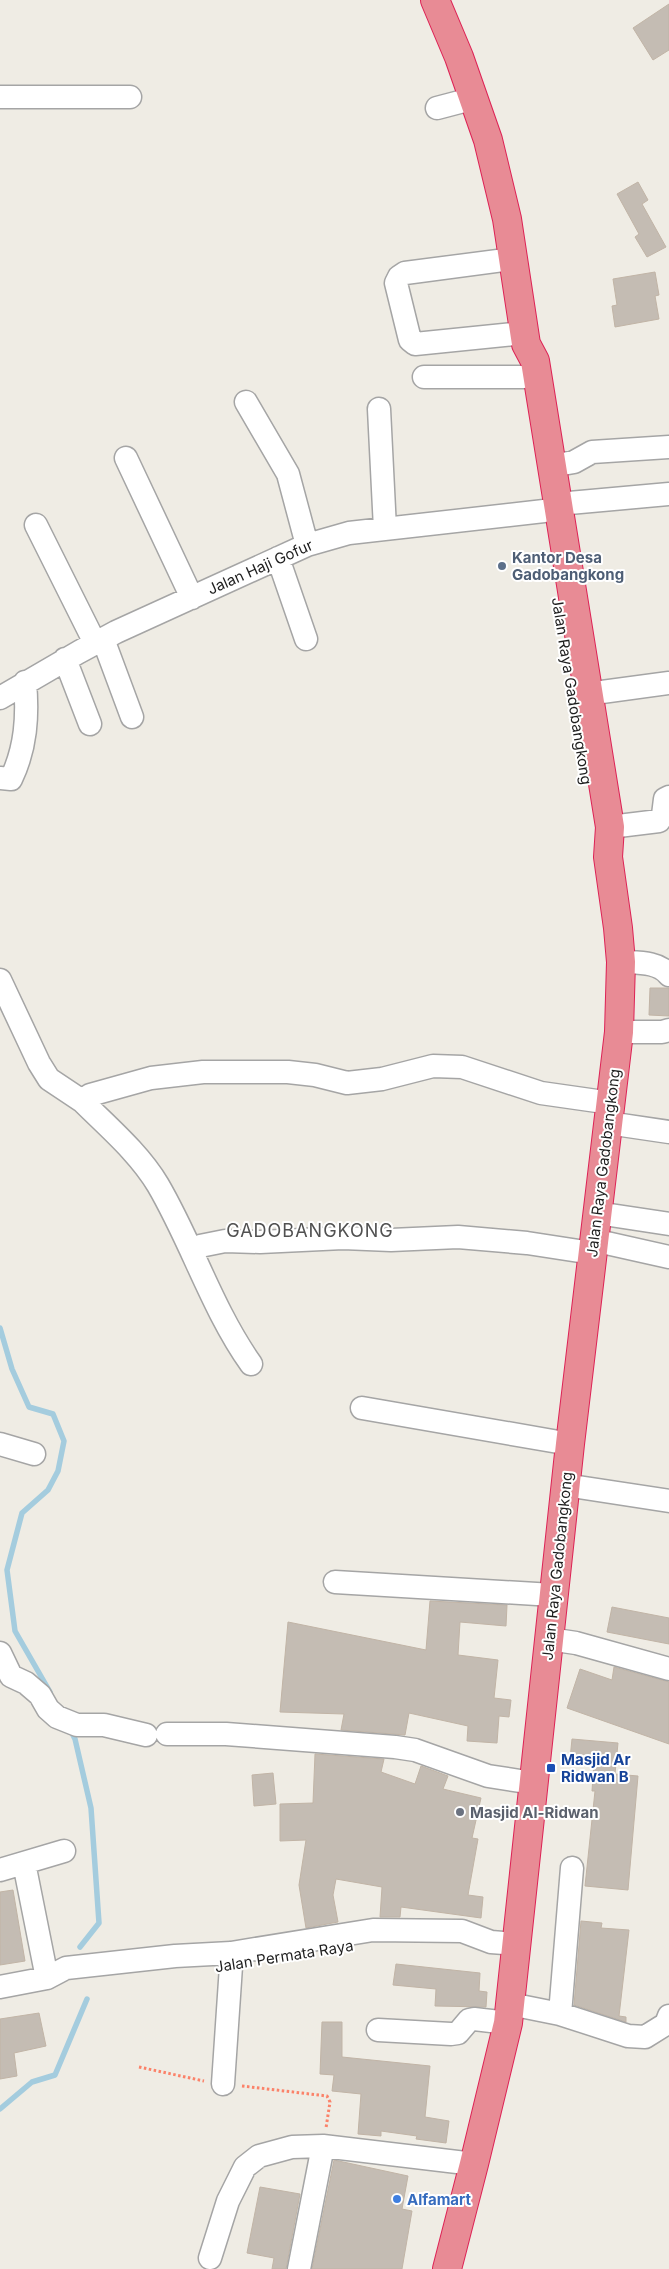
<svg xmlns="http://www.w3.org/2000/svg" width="669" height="2269" font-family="Inter,sans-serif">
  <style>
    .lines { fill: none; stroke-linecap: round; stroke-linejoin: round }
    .stream { stroke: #a4ccde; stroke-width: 5.5 }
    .building { fill: #c4bcb3; stroke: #c1b4a6 }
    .minor-casing { stroke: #a5a5a5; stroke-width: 25 }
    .highway-casing { stroke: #d25; stroke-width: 30 }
    .path { stroke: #fb8269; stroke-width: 3; stroke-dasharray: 2.5 2.5; stroke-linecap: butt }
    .minor { stroke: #fff; stroke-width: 22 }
    .highway { stroke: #e88b95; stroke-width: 28 }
    .service-dot { fill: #5c6f8a; stroke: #fff; stroke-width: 2 }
    .transit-dot { fill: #1a4fb4; stroke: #fff; stroke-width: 2 }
    .worship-dot { fill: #6b7280; stroke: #fff; stroke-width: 2 }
    .shop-dot { fill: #3f7fe0; stroke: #fff; stroke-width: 2 }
    .labels { text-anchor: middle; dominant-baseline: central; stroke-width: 4; stroke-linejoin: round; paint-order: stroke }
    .service-label { font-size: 15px; font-weight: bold; fill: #4e5e75; stroke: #fff; text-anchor: start }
    .street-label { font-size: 15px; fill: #1e1e1e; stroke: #fff }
    .transit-label { font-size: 15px; font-weight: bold; fill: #164399; stroke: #fff; text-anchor: start }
    .worship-label { font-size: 15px; font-weight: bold; fill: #5b616d; stroke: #fff; text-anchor: start }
    .shop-label { font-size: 15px; font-weight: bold; fill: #366cbe; stroke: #fff; text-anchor: start }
    .quarter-label { font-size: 18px; letter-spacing: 1px; fill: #515151; stroke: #fff }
  </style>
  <rect width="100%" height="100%" fill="#efece4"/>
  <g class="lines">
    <!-- stream -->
    <path class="stream" d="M0 1328 12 1369 29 1407 53 1414 64 1441 58 1471 48 1490 22 1513 7 1570 15 1631 50 1692
      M70 1729 75 1739 91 1808 99 1923 80 1947
      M0 2109 32 2082 55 2075 87 1999"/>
  </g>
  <!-- building -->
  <path class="building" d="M669 4V50L653 60 633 28Z
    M638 182 648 200 642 204 666 247 647 257 635 237 639 234 617 194Z
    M655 272 659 295 655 296 659 319 615 327 612 306 617 305 613 279Z
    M650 988H669V1016L649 1015Z
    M430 1601 507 1605 506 1626 460 1622 458 1655 498 1660 494 1698 511 1700 509 1717 499 1716 497 1743 467 1741 468 1726 409 1713 405 1735 341 1730 344 1714 280 1712 288 1622 426 1650Z
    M612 1607 669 1618V1644L607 1632Z
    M614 1667 669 1682V1744L567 1708 580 1669 612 1680Z
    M572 1739 618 1743 615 1774 638 1776 628 1890 585 1886 595 1791H592L594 1762 570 1759Z
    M315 1754 384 1759 381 1772 415 1784 421 1766 448 1776 443 1789 481 1798 472 1838 478 1839 468 1895 483 1897 481 1918 401 1907 400 1917H380L382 1887 336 1879 333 1895 338 1922 306 1928 299 1885 306 1840 280 1841V1804L313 1803Z
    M273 1773 276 1804 254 1806 252 1775Z
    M13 1890 25 1961 0 1965V1892Z
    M581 1921 602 1923 601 1928 629 1930 619 2016 626 2017V2022L574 2005Z
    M396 1964 480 1973 479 1991 487 1992 486 2007 435 2006 436 1989 393 1985Z
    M39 2013 46 2046 14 2053 17 2076 0 2079V2019Z
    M322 2022H342V2057L430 2066 425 2117 449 2121 446 2143 416 2139 417 2136 381 2131V2136L358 2134 361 2094 332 2091 334 2075 320 2074Z
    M334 2160 408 2176 402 2209 412 2211 402 2269H312Z
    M260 2187 300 2194 286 2269H272L274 2258 247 2253Z"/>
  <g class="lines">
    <!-- minor casing -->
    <g class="minor-casing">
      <path id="minor" d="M0 97H130
        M437 108 475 98
        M512 259 405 273 399 277 396 283 410 340 415 344 524 333
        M424 377H524
        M246 402 288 474 307 545
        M379 409 385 529
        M126 458 192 598
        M551 466 574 462 592 452 669 447
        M558 504 669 494
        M36 525 95 643
        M278 558 306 639
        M103 639 132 717
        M65 659 90 724
        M587 694 669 683
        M0 698 79 652 116 632 307 545 349 533 544 511
        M0 778 11 779C26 748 28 716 25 682
        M610 827 659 821 663 815 665 799 669 797
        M621 962C637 963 658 961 669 975
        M0 980 39 1063 49 1079 82 1101 90 1095 151 1078 203 1072H288L315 1075 347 1083 382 1079 433 1066 462 1067 541 1093 611 1103
        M619 1032H662L669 1030
        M82 1101C108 1127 139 1153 158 1185 192 1243 212 1309 251 1364
        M608 1123 669 1132
        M597 1213 669 1224
        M593 1240 669 1257
        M194 1254 200 1246 225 1241 260 1242 343 1238 391 1240 458 1237 527 1243 592 1253
        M362 1408 570 1444
        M0 1444 34 1454
        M565 1485 669 1501
        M335 1582 553 1595
        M549 1639 576 1643 669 1669
        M0 1653 11 1676 26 1683 40 1695 48 1709 57 1717 77 1725H104L146 1735
        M167 1734H226L395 1747 415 1750 488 1776 533 1783
        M24 1863 47 1978
        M0 1870 64 1851
        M0 1987 47 1978 66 1968 175 1956 231 1953 373 1930 462 1931 491 1942 516 1944
        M510 2004 560 2014 628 2036 645 2037 666 2024 669 2016
        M560 2014 572 1868
        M378 2030 451 2034 458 2033 469 2020 474 2019 508 2023
        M223 2084 231 1966
        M210 2258 228 2201 245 2167 259 2156 292 2147 323 2146 474 2164
        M299 2269 323 2146"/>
    </g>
    <!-- highway casing -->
    <g class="highway-casing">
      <path id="highway" d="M435 0 459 57 488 140 507 219 526 344 535 361 610 827 608 857 618 928 621 962 619 1032 570 1444 508 2023 474 2164 447 2269"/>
    </g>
    <!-- path -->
    <path class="path" d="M139 2067 204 2081
      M242 2086 327 2096 330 2102 326 2128"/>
    <!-- minor -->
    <use href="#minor" class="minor"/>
    <!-- highway -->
    <use href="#highway" class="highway"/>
  </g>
  <!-- markers -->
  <circle class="service-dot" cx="502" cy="566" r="5"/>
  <rect class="transit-dot" x="546" y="1763" width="10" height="10" rx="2.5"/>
  <circle class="worship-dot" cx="460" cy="1812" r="5"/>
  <circle class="shop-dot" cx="397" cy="2199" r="5"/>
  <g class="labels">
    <!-- service labels -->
    <g class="service-label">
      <text x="512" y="557">Kantor Desa<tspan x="512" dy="17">Gadobangkong</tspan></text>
    </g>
    <!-- street labels -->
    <g class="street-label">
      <text transform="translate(260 567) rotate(-24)">Jalan Haji Gofur</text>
      <text transform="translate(572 691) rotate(81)">Jalan Raya Gadobangkong</text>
      <text transform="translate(603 1163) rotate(-83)">Jalan Raya Gadobangkong</text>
      <text transform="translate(557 1566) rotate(-84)">Jalan Raya Gadobangkong</text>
      <text transform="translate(284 1956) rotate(-9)">Jalan Permata Raya</text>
    </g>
    <!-- transit labels -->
    <g class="transit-label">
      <text x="561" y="1759">Masjid Ar<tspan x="561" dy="17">Ridwan B</tspan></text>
    </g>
    <!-- worship labels -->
    <g class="worship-label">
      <text x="470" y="1812">Masjid Al-Ridwan</text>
    </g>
    <!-- shop labels -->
    <g class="shop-label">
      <text x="407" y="2199">Alfamart</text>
    </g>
    <!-- quarter labels -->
    <g class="quarter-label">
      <text x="310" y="1230">GADOBANGKONG</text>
    </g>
  </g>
</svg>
